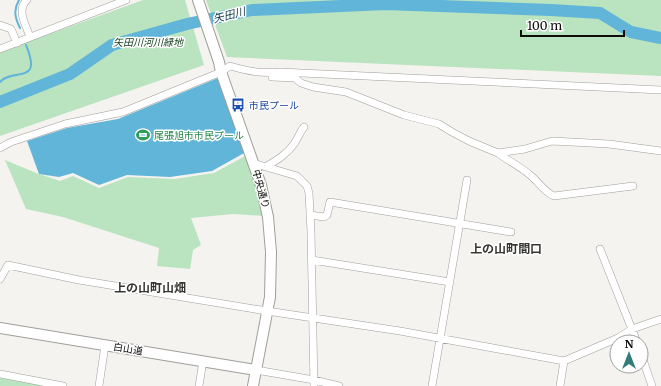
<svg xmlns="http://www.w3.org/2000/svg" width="661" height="386" font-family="Merriweather,'Noto Sans JP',serif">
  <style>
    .green { fill: #bae3bf }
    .water { fill: #60b5d9 }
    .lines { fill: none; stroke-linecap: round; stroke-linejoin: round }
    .stream { stroke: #60b5d9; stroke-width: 2 }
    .river { stroke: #60b5d9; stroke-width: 12 }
    .street-casing { stroke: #a09e9b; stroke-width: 8 }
    .secondary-casing { stroke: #a09e9b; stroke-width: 12 }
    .street { stroke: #fff; stroke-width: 7 }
    .secondary { stroke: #fff; stroke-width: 10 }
    .labels { text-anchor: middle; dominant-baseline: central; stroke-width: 3; stroke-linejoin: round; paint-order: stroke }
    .park-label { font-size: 10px; font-style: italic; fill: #123e1b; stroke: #fff }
    .transit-label { font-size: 10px; fill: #164399; stroke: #fff; text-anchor: start }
    .leisure-label { font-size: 10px; fill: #27864d; stroke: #fff; text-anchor: start }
    .street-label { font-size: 10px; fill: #0e0d0c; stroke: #fff }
    .water-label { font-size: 11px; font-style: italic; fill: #0d3544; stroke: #fff }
    .quarter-label { font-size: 12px; font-weight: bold; fill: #373633; stroke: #fff }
  </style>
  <rect width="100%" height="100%" fill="#f5f3ef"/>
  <!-- green -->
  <path class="green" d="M143 0H185L204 65 0 136V52Z
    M206 0H661V76L227 57Z
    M247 155 264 216 233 214 191 218 201 245 193 250 190 269 157 266 159 248 63 217 26 209 5 160 36 173 60 181 73 176 99 188 128 177 175 179 214 173Z
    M0 374 63 386H0Z"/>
  <!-- water -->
  <path class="water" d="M218 78 246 152 212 171 170 177 127 175 99 185 73 173 59 177 39 174 27 141 67 128 118 119Z"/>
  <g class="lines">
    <!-- stream -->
    <path class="stream" d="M19 0C13 10 15 18 20 28
      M0 82C13 67 43 86 26 45"/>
    <!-- river -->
    <path class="river" d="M0 102 70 74 112 45 187 24 252 10 385 4 551 10 600 13 631 32 661 38"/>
    <!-- street casing -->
    <g class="street-casing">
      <path id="street" d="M27 0C16 10 26 25 30 37
        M0 25 11 29 17 43
        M0 49 126 0
        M272 77 295 78 301 83 313 87 346 92 404 115 439 124 452 132 469 141 498 153 525 149 552 141 609 144 661 151
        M0 148 11 142 65 124 123 112 221 72 230 66C248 71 261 74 280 72L661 90
        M498 153C508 161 520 166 530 175 538 181 545 193 554 196L633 186
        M253 163 297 176 307 186 309 193 311 232 314 386
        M267 166C277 160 287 154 294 144 298 138 300 132 304 127
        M310 215 324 217 327 215 330 202 511 232
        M600 249 637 342
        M312 260 450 282
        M0 279 8 265 79 280 267 311 400 331 564 361 618 338 632 329 661 319
        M641 354 652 386
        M256 370 314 380 339 386
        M0 374 63 386
        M99 386 105 345
        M199 386 203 361
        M432 386 467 180
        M560 386 564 361"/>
    </g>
    <!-- secondary casing -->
    <g class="secondary-casing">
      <path id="secondary" d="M198 0 219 62 221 72 261 185 268 217 271 252 270 297 253 386
        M0 328 256 370"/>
    </g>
    <!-- street -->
    <use href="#street" class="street"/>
    <!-- secondary -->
    <use href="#secondary" class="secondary"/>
  </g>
  <!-- icons -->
  <defs>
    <g id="bus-bare" transform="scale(1.08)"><path d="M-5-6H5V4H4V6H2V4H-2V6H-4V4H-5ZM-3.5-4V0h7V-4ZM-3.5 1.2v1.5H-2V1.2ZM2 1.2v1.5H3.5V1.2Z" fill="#1a4fb4" stroke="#fff" stroke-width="2.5" paint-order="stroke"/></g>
    <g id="stadium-bare" transform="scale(1.08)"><path d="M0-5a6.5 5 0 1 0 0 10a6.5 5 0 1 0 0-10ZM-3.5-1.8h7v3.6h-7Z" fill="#2e9e5b" stroke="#fff" stroke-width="2.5" paint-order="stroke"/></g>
  </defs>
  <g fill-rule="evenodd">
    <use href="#bus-bare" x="238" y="105"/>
    <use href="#stadium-bare" x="143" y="135"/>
  </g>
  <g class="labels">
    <!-- park labels -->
    <g class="park-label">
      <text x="148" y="42">矢田川河川緑地</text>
    </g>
    <!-- transit labels -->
    <g class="transit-label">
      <text x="249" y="105">市民プール</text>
    </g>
    <!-- leisure labels -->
    <g class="leisure-label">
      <text x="154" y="135">尾張旭市市民プール</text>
    </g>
    <!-- street labels -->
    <g class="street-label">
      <text transform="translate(261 189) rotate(75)">中央通り</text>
      <text transform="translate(128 349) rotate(9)">白山道</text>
    </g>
    <!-- water labels -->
    <g class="water-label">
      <text transform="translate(229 15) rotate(-14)">矢田川</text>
    </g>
    <!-- quarter labels -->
    <g class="quarter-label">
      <text x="506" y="248">上の山町間口</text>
      <text x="150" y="287">上の山町山畑</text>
    </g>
  </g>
  <!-- north arrow -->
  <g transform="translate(629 354)"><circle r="19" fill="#ffffff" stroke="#9f9e9e"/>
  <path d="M0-3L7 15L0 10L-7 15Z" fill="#347c78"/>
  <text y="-6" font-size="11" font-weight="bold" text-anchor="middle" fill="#0e0d0c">N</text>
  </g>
  <!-- scale -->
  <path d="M521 30v6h103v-6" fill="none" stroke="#0e0d0c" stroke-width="2"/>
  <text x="527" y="30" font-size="12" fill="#0e0d0c" stroke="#ffffff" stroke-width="3" paint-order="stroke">100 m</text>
</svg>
